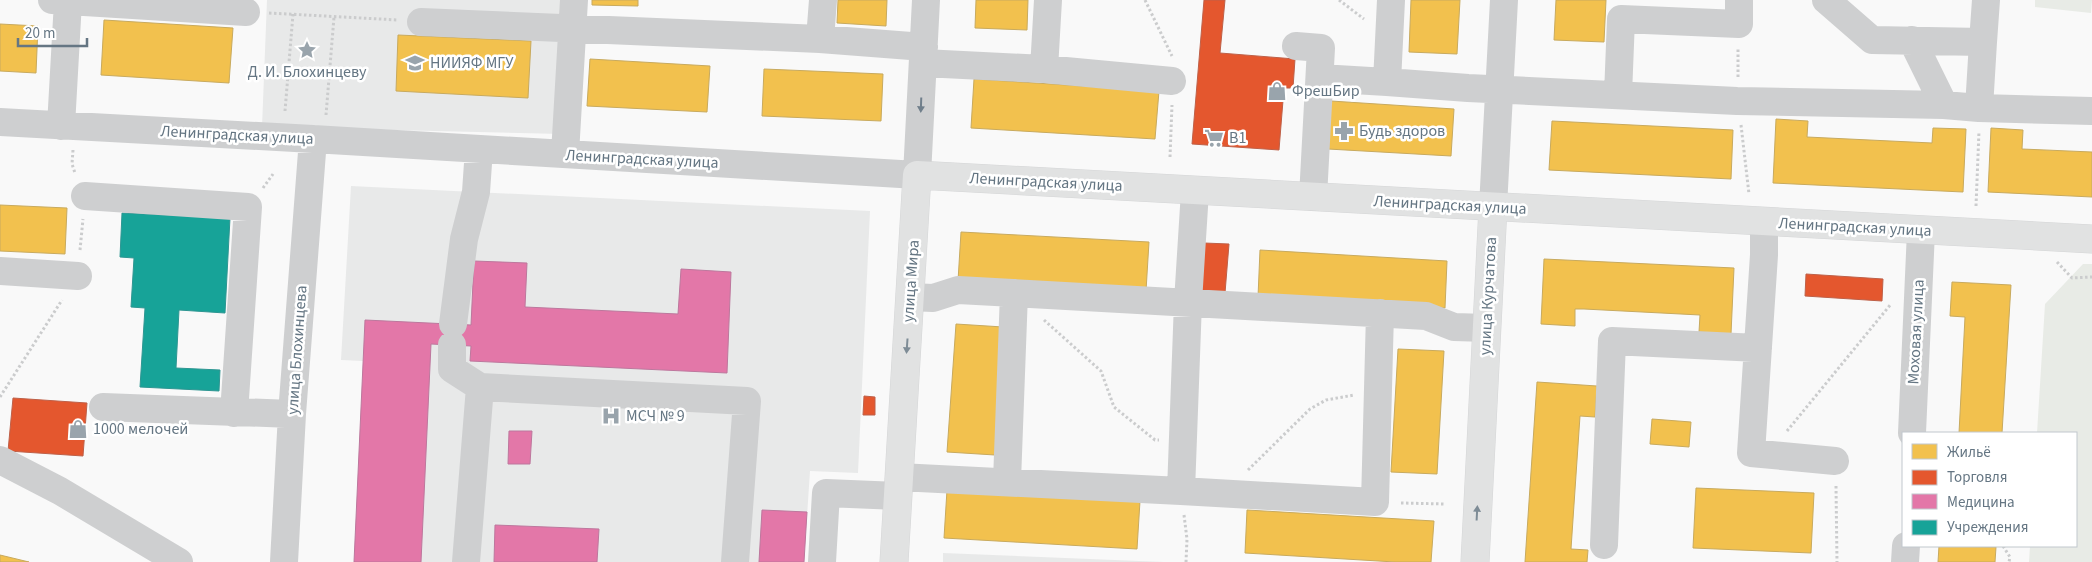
<svg xmlns="http://www.w3.org/2000/svg" width="2092" height="562" font-family="'Source Sans 3',sans-serif">
  <style>
    .built { fill: #e8e9e9 }
    .green { fill: #e8ebe6 }
    .homes { fill: #f2c14e; stroke: #c8aa5e }
    .shops { fill: #e4572e; stroke: #be6048 }
    .health { fill: #e377a8; stroke: #bd779d }
    .public { fill: #17a398; stroke: #2e9692 }
    .lines { fill: none; stroke-linecap: round; stroke-linejoin: round }
    .major-casing { stroke: #d5d6d7; stroke-width: 29 }
    .path { stroke: #cbcccd; stroke-width: 3; stroke-dasharray: 2.5 2.5; stroke-linecap: butt }
    .minor { stroke: #cecfd0; stroke-width: 28 }
    .major { stroke: #e1e2e2; stroke-width: 28 }
    .oneway { fill: #707f8b }
    .oneway2 { fill: #7e8c96 }
    .labels { text-anchor: middle; dominant-baseline: central; stroke-width: 5; stroke-linejoin: round; paint-order: stroke }
    .poi-label { font-size: 16px; fill: #657683; stroke: #fff; text-anchor: start }
    .street-label { font-size: 16px; fill: #657683; stroke: #fff }
  </style>
  <rect width="100%" height="100%" fill="#f9f9f9"/>
  <!-- built -->
  <path class="built" d="M267 0H569L562 134 262 127Z
    M351 186 870 211 858 473 810 471 804 562H354L363 361 341 360Z
    M943 553 1164 562H943Z"/>
  <!-- green -->
  <path class="green" d="M2035 0H2092L2091 13 2035 7Z
    M2083 264H2092V562H2029L2030 546H2076V433H2037L2045 304Z"/>
  <!-- homes -->
  <path class="homes" d="M592 0H638V6L592 5Z
    M838 0H887L886 26 837 23Z
    M976 0H1028L1027 30 975 28Z
    M1411 0H1460L1457 54 1409 52Z
    M1556 0H1606L1604 42 1554 40Z
    M104 20 233 28 229 83 101 75Z
    M0 24 38 26 36 73 0 71Z
    M398 35 531 41 528 98 396 91Z
    M590 59 710 66 707 112 587 106Z
    M764 69 883 74 881 121 762 116Z
    M974 79 1159 91 1155 139 971 128Z
    M1331 101 1454 109 1451 156 1328 149Z
    M1776 119 1808 121 1807 137 1932 143 1933 128 1966 129 1963 192 1773 183Z
    M1552 121 1733 130 1731 179 1549 170Z
    M1991 128 2023 130 2022 149 2092 152V197L1988 192Z
    M0 205 67 208 65 254 0 251Z
    M961 232 1149 242 1146 291 958 281Z
    M1260 250 1447 261 1445 308 1258 297Z
    M1544 259 1734 268 1731 334 1699 332 1700 315 1584 309H1575V326L1541 324Z
    M1952 282 2011 285 2002 433H1959L1965 317 1950 316Z
    M956 324 1003 327 995 455 947 452Z
    M1398 349 1444 351 1437 474 1391 472Z
    M1537 382 1597 386 1595 417 1580 416 1571 549 1588 550 1587 562H1525Z
    M1652 419 1691 422 1689 447 1650 444Z
    M1696 488 1814 493 1811 553 1693 548Z
    M947 490 1140 501 1137 549 944 538Z
    M1247 510 1434 521 1431 562H1395L1245 553Z
    M1939 546 1996 547 1995 562H1938Z
    M0 555 29 562H0Z"/>
  <!-- shops -->
  <path class="shops" d="M1204 0H1225L1220 53 1295 59 1293 88H1284L1279 150 1192 144Z
    M1204 243 1229 244 1225 293 1200 291Z
    M1806 274 1883 279 1882 301 1805 296Z
    M864 396 875 397V415H863Z
    M13 398 87 403 83 456 8 451Z"/>
  <!-- health -->
  <path class="health" d="M474 261 527 263 525 307 678 314 681 269 731 272 727 373 470 361 471 346 431 344 421 562H354L365 320 471 325Z
    M509 431H532L530 464H508Z
    M762 510 807 512 804 562H759Z
    M495 525 599 529 597 562H494Z"/>
  <!-- public -->
  <path class="public" d="M122 213 230 218 225 313 179 310 176 368 220 370 219 391 140 387 145 308 131 307 134 258 120 257Z"/>
  <g class="lines">
    <!-- major casing -->
    <g class="major-casing">
      <path id="major" d="M894 562 917 175 2092 239
        M1475 562 1493 207"/>
    </g>
    <!-- path -->
    <path class="path" d="M1145 0 1172 56
      M1339 0 1364 19
      M269 13 398 20
      M1738 77V48
      M285 111 293 14
      M326 115 334 17
      M1741 125 1749 194
      M73 150 72 164 75 173
      M1170 157 1172 105
      M263 188 273 174
      M1976 206 1979 131
      M80 250 83 219
      M2057 262 2072 278 2092 277
      M1044 320 1101 371 1114 407 1155 440H1159
      M0 397 62 300
      M1787 431 1891 304
      M1248 470 1310 409 1326 400 1354 395
      M1836 486 1837 562
      M1401 503 1445 504
      M1184 515 1187 539 1186 562
      M2003 546 2010 557 2009 562"/>
    <!-- minor -->
    <path class="minor" d="M52 0 246 12
      M1391 0 1387 82 1468 88 1737 101 1944 105 1979 108 2092 111
      M1826 0 1872 40 1983 42 1979 108
      M421 22 820 39 924 47
      M820 39 823 0
      M1912 40 1944 105
      M1983 42 1986 0
      M1296 46 1321 48 1313 197
      M923 63 1044 69 1048 0
      M1044 69 1172 81
      M1320 78 1387 82
      M1618 95 1621 19 1739 24V0
      M0 122 313 139 917 175 926 0
      M61 126 68 1
      M565 154 574 0
      M85 196 248 207 234 413
      M1493 207 1504 0
      M1764 222V255L1751 453 1835 461
      M0 271 78 276
      M910 297 933 298 958 290 1426 316 1454 327 1487 328
      M453 324 464 239 476 192 479 149
      M452 345V369L480 387
      M103 407 292 414
      M1912 433 1921 231
      M0 460 60 491 179 562
      M899 477 1181 491 1188 302 1195 191
      M1007 481 1014 293
      M1181 491 1375 502 1380 313
      M1604 545 1612 341 1758 348
      M284 562 292 414 313 139
      M466 562 480 387 747 401 735 562
      M822 562 826 493 898 496
      M1905 562 1906 546"/>
    <!-- major -->
    <use href="#major" class="major"/>
  </g>
  <!-- one-way arrows -->
  <defs><path id="oneway-solid" d="M-6-.8H1V-3.2L6.5 0L1 3.2V.8H-6Z" transform="scale(1.25)"/></defs>
  <use class="oneway" href="#oneway-solid" transform="translate(921 105) rotate(92)"/>
  <g class="oneway2">
    <use href="#oneway-solid" transform="translate(907 346) rotate(94)"/>
    <use href="#oneway-solid" transform="translate(1477 513) rotate(-87)"/>
  </g>
  <!-- icons -->
  <defs>
    <g id="sight-bare" transform="scale(1.5)"><path d="M0-6L1.8-2.2L6-1.7L2.9 1.2L3.7 5.4L0 3.3L-3.7 5.4L-2.9 1.2L-6-1.7L-1.8-2.2Z" fill="#99a4ac" stroke="#fff" stroke-width="2.5" paint-order="stroke"/></g>
    <g id="university-bare" transform="scale(1.5)"><path d="M0-5L7-2L0 1L-7-2ZM-4 1L0 2.5L4 1V4Q0 6-4 4Z" fill="#99a4ac" stroke="#fff" stroke-width="2.5" paint-order="stroke"/></g>
    <g id="shop-bare" transform="scale(1.5)"><path d="M-5-2.5h2.3a2.7 3.5 0 0 1 5.4 0H5L5.5 6h-11ZM-1.5-2.5h3a1.5 2.3 0 0 0-3 0Z" fill="#99a4ac" stroke="#fff" stroke-width="2.5" paint-order="stroke"/></g>
    <g id="pharmacy-bare" transform="scale(1.5)"><path d="M-2-6h4v4h4v4h-4v4h-4v-4h-4v-4h4Z" fill="#99a4ac" stroke="#fff" stroke-width="2.5" paint-order="stroke"/></g>
    <g id="supermarket-bare" transform="scale(1.5)"><path d="M-6-5.5h2.5l.6 2H6L4.5 2H-2.5L-4.4-4H-6ZM-1.5 3.2a1.3 1.3 0 1 0 .1 0ZM3 3.2a1.3 1.3 0 1 0 .1 0Z" fill="#99a4ac" stroke="#fff" stroke-width="2.5" paint-order="stroke"/></g>
    <g id="hospital-bare" transform="scale(1.5)"><path d="M-5-5h3v3.5h4V-5h3V5h-3V1.5h-4V5h-3Z" fill="#99a4ac" stroke="#fff" stroke-width="2.5" paint-order="stroke"/></g>
  </defs>
  <g fill-rule="evenodd">
    <use href="#sight-bare" x="307" y="50"/>
    <use href="#university-bare" x="415" y="63"/>
    <use href="#shop-bare" x="1277" y="91"/>
    <use href="#pharmacy-bare" x="1344" y="131"/>
    <use href="#supermarket-bare" x="1214" y="138"/>
    <use href="#hospital-bare" x="611" y="416"/>
    <use href="#shop-bare" x="78" y="429"/>
  </g>
  <g class="labels">
    <!-- poi labels -->
    <g class="poi-label">
      <text x="430" y="63">НИИЯФ МГУ</text>
      <text x="307" y="72" text-anchor="middle">Д. И. Блохинцеву</text>
      <text x="1292" y="91">ФрешБир</text>
      <text x="1359" y="131">Будь здоров</text>
      <text x="1229" y="138">В1</text>
      <text x="626" y="416">МСЧ № 9</text>
      <text x="93" y="429">1000 мелочей</text>
    </g>
    <!-- street labels -->
    <g class="street-label">
      <text transform="translate(237 135) rotate(3)">Ленинградская улица</text>
      <text transform="translate(642 159) rotate(3)">Ленинградская улица</text>
      <text transform="translate(1046 182) rotate(3)">Ленинградская улица</text>
      <text transform="translate(1450 205) rotate(3)">Ленинградская улица</text>
      <text transform="translate(1855 227) rotate(3)">Ленинградская улица</text>
      <text transform="translate(911 281) rotate(-86)">улица Мира</text>
      <text transform="translate(1488 296) rotate(-87)">улица Курчатова</text>
      <text transform="translate(1916 332) rotate(-87)">Моховая улица</text>
      <text transform="translate(297 350) rotate(-86)">улица Блохинцева</text>
    </g>
  </g>
  <!-- legend -->
  <rect x="1902" y="432" width="175" height="115" fill="#ffffff" stroke="#c1c8cd"/>
  <rect x="1912" y="444" width="25" height="15" fill="#f2c14e" stroke="#c1c8cd"/>
  <text x="1947" y="457" font-size="15" fill="#657683">Жильё</text>
  <rect x="1912" y="470" width="25" height="15" fill="#e4572e" stroke="#c1c8cd"/>
  <text x="1947" y="482" font-size="15" fill="#657683">Торговля</text>
  <rect x="1912" y="494" width="25" height="15" fill="#e377a8" stroke="#c1c8cd"/>
  <text x="1947" y="507" font-size="15" fill="#657683">Медицина</text>
  <rect x="1912" y="520" width="25" height="15" fill="#17a398" stroke="#c1c8cd"/>
  <text x="1947" y="532" font-size="15" fill="#657683">Учреждения</text>
  <!-- scale -->
  <path d="M18 38v8h69v-8" fill="none" stroke="#657683" stroke-width="2.5"/>
  <text x="25" y="38" font-size="15" fill="#657683" stroke="#ffffff" stroke-width="4" paint-order="stroke">20 m</text>
</svg>
